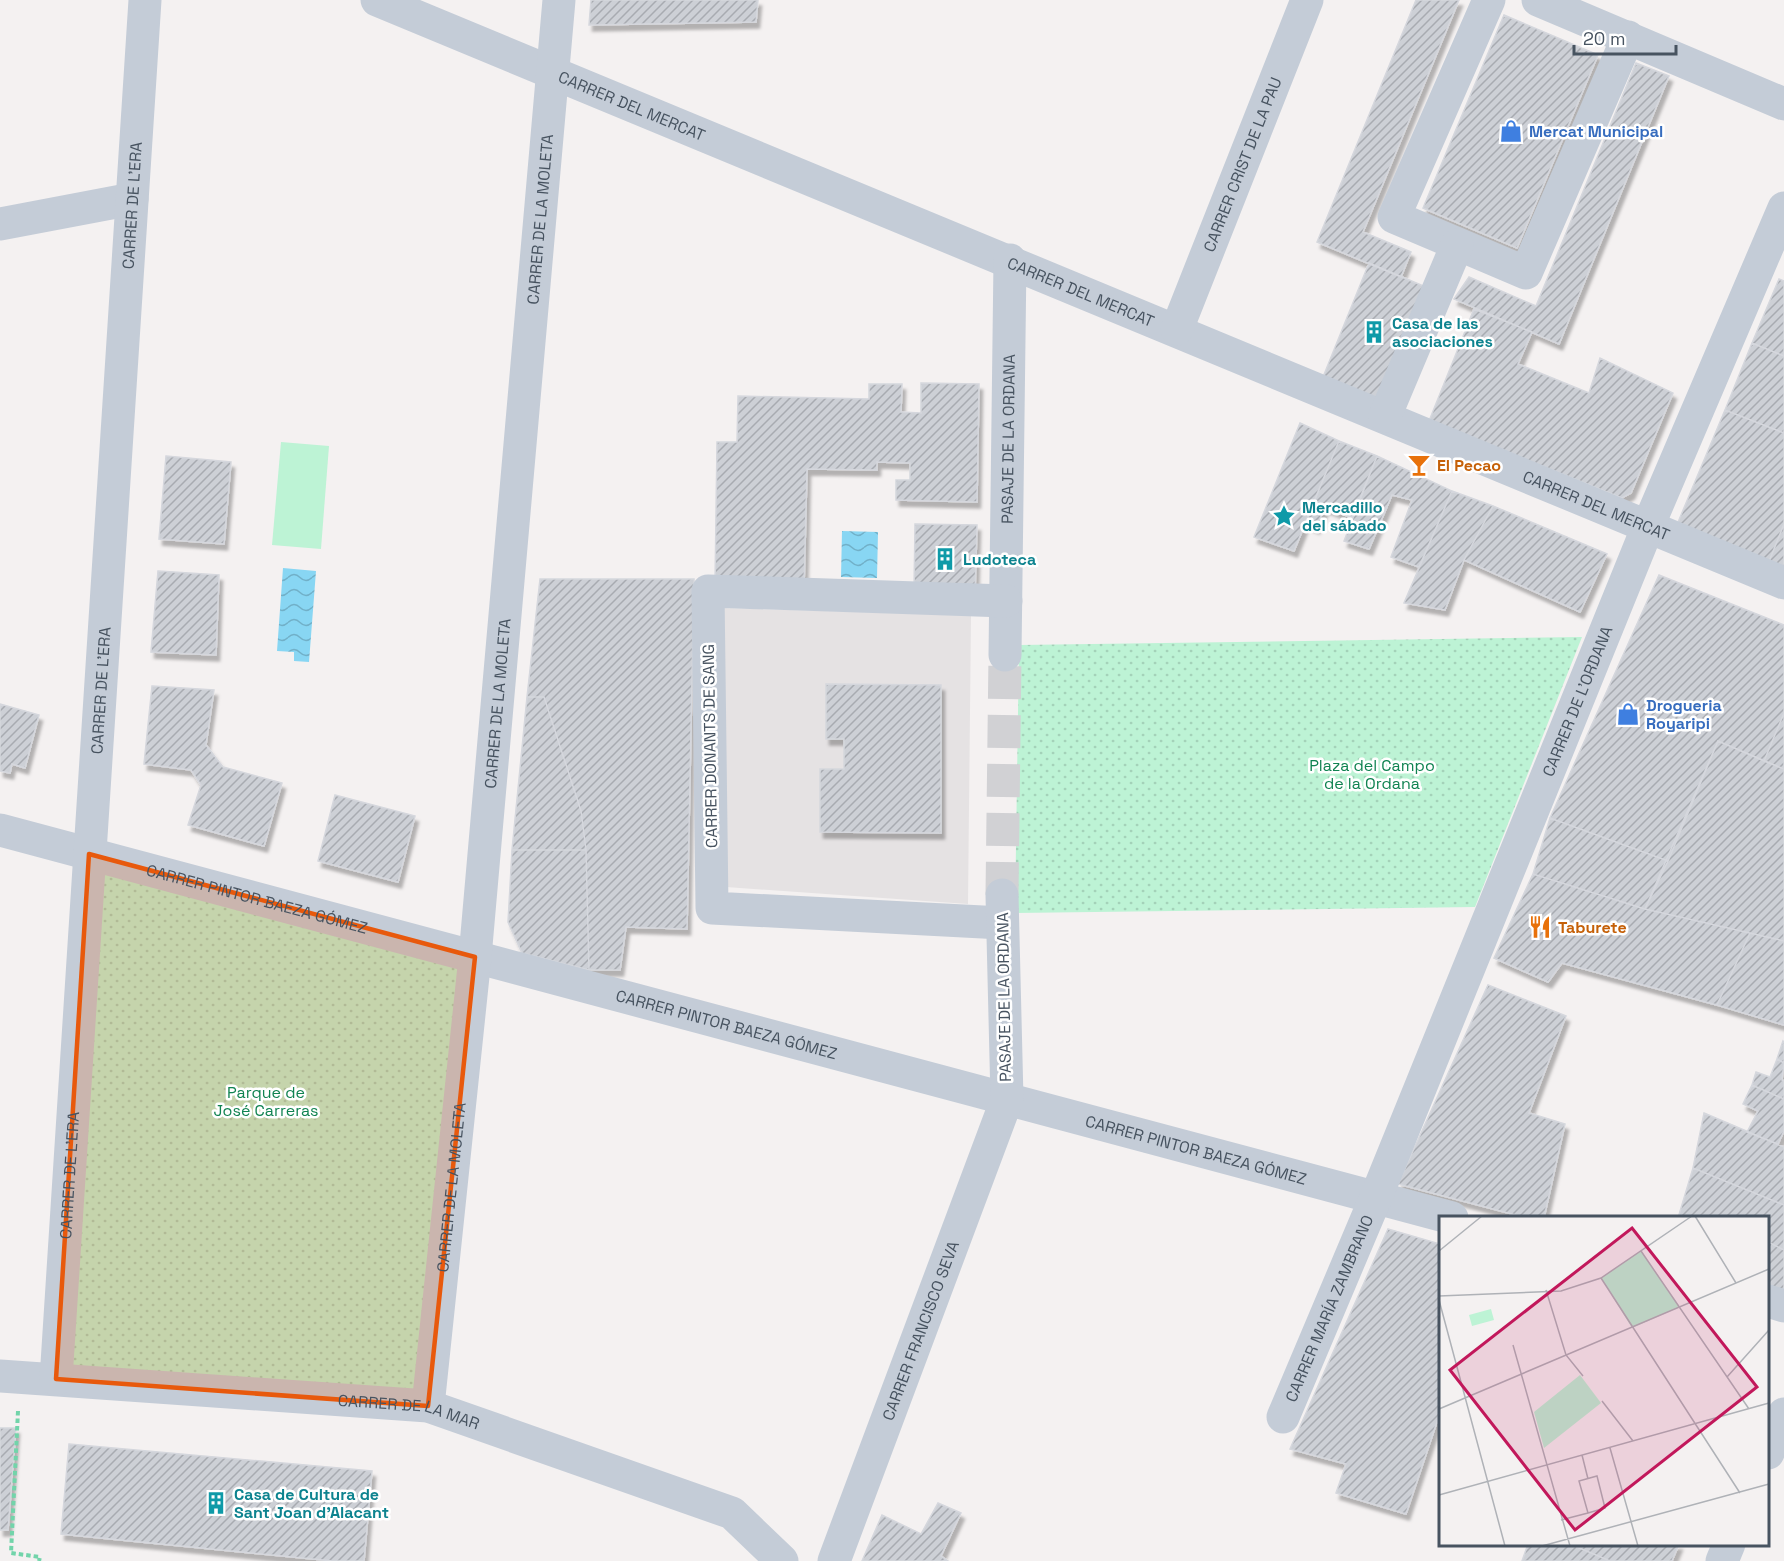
<svg xmlns="http://www.w3.org/2000/svg" width="1784" height="1561" font-family="'Space Grotesk',sans-serif">
  <style>
    .education { fill: #e5e2e3 }
    .park { fill: url(#park-dots) }
    .pitch { fill: #bdf3d5 }
    .water { fill: url(#water-waves) }
    .building { fill: url(#building-hatch); stroke: #d5d7dd; stroke-width: 1.5; filter: url(#shadow) }
    .lines { fill: none; stroke-linecap: round; stroke-linejoin: round }
    .minor-tunnel { stroke: #d1d1d4; stroke-width: 33; stroke-dasharray: 33 16; stroke-linecap: butt }
    .path { stroke: #72d4aa; stroke-width: 4; stroke-dasharray: 4.5 3; stroke-linecap: butt }
    .minor { stroke: #c4ccd7; stroke-width: 33 }
    .marked { fill: #e8590c; fill-opacity: 0.2; stroke: #e8590c; stroke-width: 4.5; stroke-linejoin: round }
    .labels { text-anchor: middle; dominant-baseline: central; stroke-width: 5; stroke-linejoin: round; paint-order: stroke }
    .street-label { font-size: 16px; fill: #475360; stroke: #fff }
    .shop-label { font-size: 16px; font-weight: bold; fill: #366cbe; stroke: #fff; text-anchor: start }
    .culture-label { font-size: 16px; font-weight: bold; fill: #0d838f; stroke: #fff; text-anchor: start }
    .food-label { font-size: 16px; font-weight: bold; fill: #c56008; stroke: #fff; text-anchor: start }
    .park-label { font-size: 16px; fill: #108351; stroke: #fff }
    .inset-road { fill: none; stroke: #afb2b7; stroke-width: 1.5 }
    .view { fill: #c2185b; fill-opacity: 0.15; stroke: #c2185b; stroke-width: 3 }
    .inset-edge { fill: none; stroke: #475360; stroke-width: 3 }
  </style>
  <defs>
    <pattern id="park-dots" width="8" height="8" patternUnits="userSpaceOnUse" patternTransform="scale(1.5)"><rect width="8" height="8" fill="#bdf3d5"/><path d="M2 2h.1M6 6h.1" fill="none" stroke="#a4d2b9" stroke-width="1.8" stroke-linecap="round"/></pattern>
    <pattern id="water-waves" width="16" height="10" patternUnits="userSpaceOnUse" patternTransform="scale(1.5)"><rect width="16" height="10" fill="#88d6f3"/><path d="M0 5q4-4 8 0t8 0" fill="none" stroke="#71b0c8"/></pattern>
    <pattern id="building-hatch" width="6" height="6" patternUnits="userSpaceOnUse" patternTransform="scale(1.5)"><rect width="6" height="6" fill="#cdd0d6"/><path d="M-1 1l2-2M0 6l6-6M5 7l2-2" fill="none" stroke="#a8abb1"/></pattern>
    <filter id="shadow"><feDropShadow dx="3.5" dy="6" stdDeviation="1.5" flood-color="#0004"/></filter>
  </defs>
  <rect width="100%" height="100%" fill="#f4f1f1"/>
  <!-- education -->
  <path class="education" d="M718 608 971 615 968 904 726 887Z"/>
  <!-- park -->
  <path class="park" d="M1582 637 1475 907 1015 913 1019 645Z
    M89 854 475 957 428 1406 56 1379Z"/>
  <!-- pitch -->
  <path class="pitch" d="M281 442 329 446 321 549 272 545Z"/>
  <!-- water -->
  <path class="water" d="M842 531 878 532 877 578 841 577Z
    M283 568 316 571 309 662 294 661V652L277 651Z"/>
  <!-- building -->
  <path class="building" d="M591 0H758L756 22 589 25Z
    M1416 0H1459L1363 232 1411 252 1401 277 1317 242Z
    M1504 15 1598 55 1517 248 1423 208Z
    M1636 63 1669 76 1559 344 1454 299 1469 277 1536 306Z
    M1369 263 1428 288 1379 399 1323 377Z
    M1779 279 1784 281V356L1752 343Z
    M1474 309 1532 332 1518 364 1589 393 1600 358 1673 393 1631 493 1622 498 1429 421Z
    M1752 343 1784 356V433L1725 410Z
    M921 383 979 384 977 502 896 500V480H910V463L877 462V470L807 469 804 588 715 586 717 442H737L738 396 869 399V384H902L901 412 921 413Z
    M1725 410 1784 433V524L1768 564 1676 527Z
    M1300 423 1339 441 1294 551 1254 537Z
    M1339 441 1377 456 1352 518 1325 507 1316 528 1305 523Z
    M166 456 231 462 224 544 159 539Z
    M1377 456 1452 491 1419 567 1391 557 1412 500 1392 495 1369 549 1344 541Z
    M1452 491 1493 506 1464 560 1445 610 1404 603Z
    M1493 506 1607 554 1580 612 1464 560Z
    M915 524 977 525 975 593 914 592Z
    M1784 524V571L1768 564Z
    M158 571 219 575 216 655 151 652Z
    M1659 575 1784 625V713L1764 761 1718 741 1668 861 1550 818Z
    M540 579H694L687 929 626 927 620 970H589L586 850 581 811 544 697H527Z
    M826 684 941 685V833L820 832V769H844V739H826Z
    M152 686 214 690 206 745 223 767 282 783 264 846 188 825 201 785 191 770 144 764Z
    M527 697H544L581 811 586 850H512Z
    M0 704 39 715 25 768 12 764 10 773 0 771Z
    M1784 713V769L1764 761Z
    M1718 741 1784 769V941L1645 909Z
    M335 795 415 816 398 882 318 861Z
    M1550 818 1668 861 1645 909 1533 874Z
    M512 850H586L589 970 522 953 508 922Z
    M1533 874 1645 909 1750 933 1717 1005 1562 963 1548 982 1494 958Z
    M1750 933 1784 941V1025L1717 1005Z
    M1488 985 1566 1016 1529 1113 1565 1124 1544 1218H1527L1398 1184Z
    M1783 1041 1784 1042V1063L1777 1059Z
    M1777 1059 1784 1063 1782 1080 1784 1081V1099L1752 1085 1756 1072 1770 1077Z
    M1752 1085 1784 1099V1131L1778 1144 1747 1132 1758 1111 1743 1104Z
    M1704 1113 1784 1147V1205L1693 1168Z
    M1693 1168 1784 1205V1250L1768 1242V1218H1678Z
    M1388 1229 1440 1244V1413L1406 1514 1336 1493 1346 1464 1290 1449Z
    M1768 1242 1784 1250V1290L1768 1285Z
    M0 1428H16L8 1530H0Z
    M69 1444 372 1471 364 1561H333L61 1534Z
    M938 1503 961 1513 941 1556 948 1561H862L882 1515 921 1534Z
    M1528 1544H1570L1610 1561H1522Z
    M1570 1544H1679L1672 1561H1610Z"/>
  <g class="lines">
    <!-- minor-tunnel -->
    <path class="minor-tunnel" d="M1002 895 1005 655"/>
    <!-- path -->
    <path class="path" d="M18 1411 11 1553 40 1557 39 1561"/>
    <!-- minor -->
    <g class="minor">
      <path id="s1" d="M377 0 1784 583"/>
      <path d="M1489 0 1394 217 1526 273 1628 37"/>
      <path d="M1538 0 1784 104"/>
      <path d="M0 224 132 199"/>
      <path id="s2" d="M1177 329 1307 0"/>
      <path d="M1385 416 1457 245"/>
      <path id="s3" d="M1005 655 1010 260"/>
      <path id="s4" d="M0 830 1452 1218"/>
      <path d="M1002 923 712 908 708 591 1006 601"/>
      <path d="M1768 1301 1784 1306"/>
      <path id="s5" d="M0 1376 428 1406 732 1513 782 1561"/>
      <path id="s6" d="M56 1379 145 0"/>
      <path id="s7" d="M428 1406 475 957 559 0"/>
      <path id="s8" d="M1283 1417 1376 1197 1649 524 1784 208"/>
      <path d="M1768 1453 1784 1414"/>
      <path id="s9" d="M834 1561 1007 1099 1002 895"/>
      <path d="M1722 1561 1729 1544"/>
    </g>
  </g>
  <!-- marked area -->
  <path class="marked" d="M89 854 475 957 428 1406 56 1379Z"/>
  <!-- icons -->
  <defs>
    <g id="shop-bare" transform="scale(1.8)"><path d="M-5-2.5h2.3a2.7 3.5 0 0 1 5.4 0H5L5.5 6h-11ZM-1.5-2.5h3a1.5 2.3 0 0 0-3 0Z" fill="#3f7fe0" stroke="#fff" stroke-width="2.5" paint-order="stroke"/></g>
    <g id="building-bare" transform="scale(1.8)"><path d="M-4-6H4V6H1V3H-1V6H-4ZM-2.5-4.3h1.7v1.8h-1.7ZM.8-4.3h1.7v1.8H.8ZM-2.5-1h1.7V.8h-1.7ZM.8-1h1.7V.8H.8Z" fill="#0f9aa8" stroke="#fff" stroke-width="2.5" paint-order="stroke"/></g>
    <g id="bar-bare" transform="scale(1.8)"><path d="M-6-5H6L.8 .8V4.5H3.5V6h-7V4.5H-.8V.8Z" fill="#e8710a" stroke="#fff" stroke-width="2.5" paint-order="stroke"/></g>
    <g id="sight-bare" transform="scale(1.8)"><path d="M0-6L1.8-2.2L6-1.7L2.9 1.2L3.7 5.4L0 3.3L-3.7 5.4L-2.9 1.2L-6-1.7L-1.8-2.2Z" fill="#0f9aa8" stroke="#fff" stroke-width="2.5" paint-order="stroke"/></g>
    <g id="restaurant-bare" transform="scale(1.8)"><path d="M-5-6h1v4h1v-4h1v4h1v-4h1v5L-1.5 .5V6h-2V.5L-5-1ZM5-6V6H3V1.5H1.5Q1.5-4 5-6Z" fill="#e8710a" stroke="#fff" stroke-width="2.5" paint-order="stroke"/></g>
  </defs>
  <g fill-rule="evenodd">
    <use href="#shop-bare" x="1511" y="131"/>
    <use href="#building-bare" x="1374" y="332"/>
    <use href="#bar-bare" x="1419" y="465"/>
    <use href="#sight-bare" x="1284" y="516"/>
    <use href="#building-bare" x="945" y="559"/>
    <use href="#shop-bare" x="1628" y="714"/>
    <use href="#restaurant-bare" x="1540" y="927"/>
    <use href="#building-bare" x="216" y="1503"/>
  </g>
  <g class="labels">
    <!-- street labels -->
    <g class="street-label">
      <text stroke="none"><textPath href="#s1" startOffset="276">CARRER DEL MERCAT</textPath></text>
      <text stroke="none"><textPath href="#s2" startOffset="177">CARRER CRIST DE LA PAU</textPath></text>
      <text stroke="none"><textPath href="#s6" startOffset="1176">CARRER DE L’ERA</textPath></text>
      <text stroke="none"><textPath href="#s7" startOffset="1192">CARRER DE LA MOLETA</textPath></text>
      <text stroke="none"><textPath href="#s1" startOffset="762">CARRER DEL MERCAT</textPath></text>
      <text stroke="none"><textPath href="#s3" startOffset="216">PASAJE DE LA ORDANA</textPath></text>
      <text stroke="none"><textPath href="#s1" startOffset="1320">CARRER DEL MERCAT</textPath></text>
      <text stroke="none"><textPath href="#s6" startOffset="690">CARRER DE L’ERA</textPath></text>
      <text stroke="none"><textPath href="#s8" startOffset="774">CARRER DE L'ORDANA</textPath></text>
      <text stroke="none"><textPath href="#s7" startOffset="706">CARRER DE LA MOLETA</textPath></text>
      <text transform="translate(710 746) rotate(-91)">CARRER DONANTS DE SANG</text>
      <text stroke="none"><textPath href="#s4" startOffset="266">CARRER PINTOR BAEZA GÓMEZ</textPath></text>
      <text transform="translate(1004 997) rotate(-91)">PASAJE DE LA ORDANA</text>
      <text stroke="none"><textPath href="#s4" startOffset="752">CARRER PINTOR BAEZA GÓMEZ</textPath></text>
      <text stroke="none"><textPath href="#s4" startOffset="1238">CARRER PINTOR BAEZA GÓMEZ</textPath></text>
      <text stroke="none"><textPath href="#s6" startOffset="204">CARRER DE L’ERA</textPath></text>
      <text stroke="none"><textPath href="#s7" startOffset="220">CARRER DE LA MOLETA</textPath></text>
      <text stroke="none"><textPath href="#s8" startOffset="118">CARRER MARÍA ZAMBRANO</textPath></text>
      <text stroke="none"><textPath href="#s9" startOffset="246">CARRER FRANCISCO SEVA</textPath></text>
      <text stroke="none"><textPath href="#s5" startOffset="411">CARRER DE LA MAR</textPath></text>
    </g>
    <!-- shop labels -->
    <g class="shop-label">
      <text x="1529" y="131">Mercat Municipal</text>
      <text x="1646" y="705">Drogueria<tspan x="1646" dy="18">Royaripi</tspan></text>
    </g>
    <!-- culture labels -->
    <g class="culture-label">
      <text x="1392" y="323">Casa de las<tspan x="1392" dy="18">asociaciones</tspan></text>
      <text x="1302" y="507">Mercadillo<tspan x="1302" dy="18">del sábado</tspan></text>
      <text x="963" y="559">Ludoteca</text>
      <text x="234" y="1494">Casa de Cultura de<tspan x="234" dy="18">Sant Joan d'Alacant</tspan></text>
    </g>
    <!-- food labels -->
    <g class="food-label">
      <text x="1437" y="465">El Pecao</text>
      <text x="1558" y="927">Taburete</text>
    </g>
    <!-- park labels -->
    <g class="park-label">
      <text x="1372" y="765">Plaza del Campo<tspan x="1372" dy="18">de la Ordana</tspan></text>
      <text x="266" y="1092">Parque de<tspan x="266" dy="18">José Carreras</tspan></text>
    </g>
  </g>
  <!-- overview -->
  <g transform="translate(1439 1216)">
    <rect width="330" height="330" fill="#f4f1f1"/>
    <path d="M202 35 241 91 193 112 162 62ZM141 159 162 187 105 232 95 196Z" fill="#bdf3d5"/>
    <path d="M52 93 55 104 33 110 30 99Z" fill="#bdf3d5"/>
    <path class="inset-road" d="M256 0 297 67M0 35 43 0M202 35 310 193M162 62 301 277M107 74 127 139 144 160M0 80 122 75 162 62 253 0M0 84 66 330M74 129 131 330M288 161 330 114M163 185 194 225M0 193 330 53M171 232 199 330M143 239 149 263M0 279 330 187M122 304 149 297 166 292 158 260 140 265 149 297M103 330 330 268"/>
    <path class="view" d="M193 12 318 171 136 314 11 154Z"/>
    <rect width="330" height="330" class="inset-edge"/>
  </g>
  <!-- scale -->
  <path d="M1574 45v9h102v-9" fill="none" stroke="#475360" stroke-width="3"/>
  <text x="1583" y="45" font-size="18" fill="#475360" stroke="#ffffff" stroke-width="4.5" paint-order="stroke">20 m</text>
</svg>
